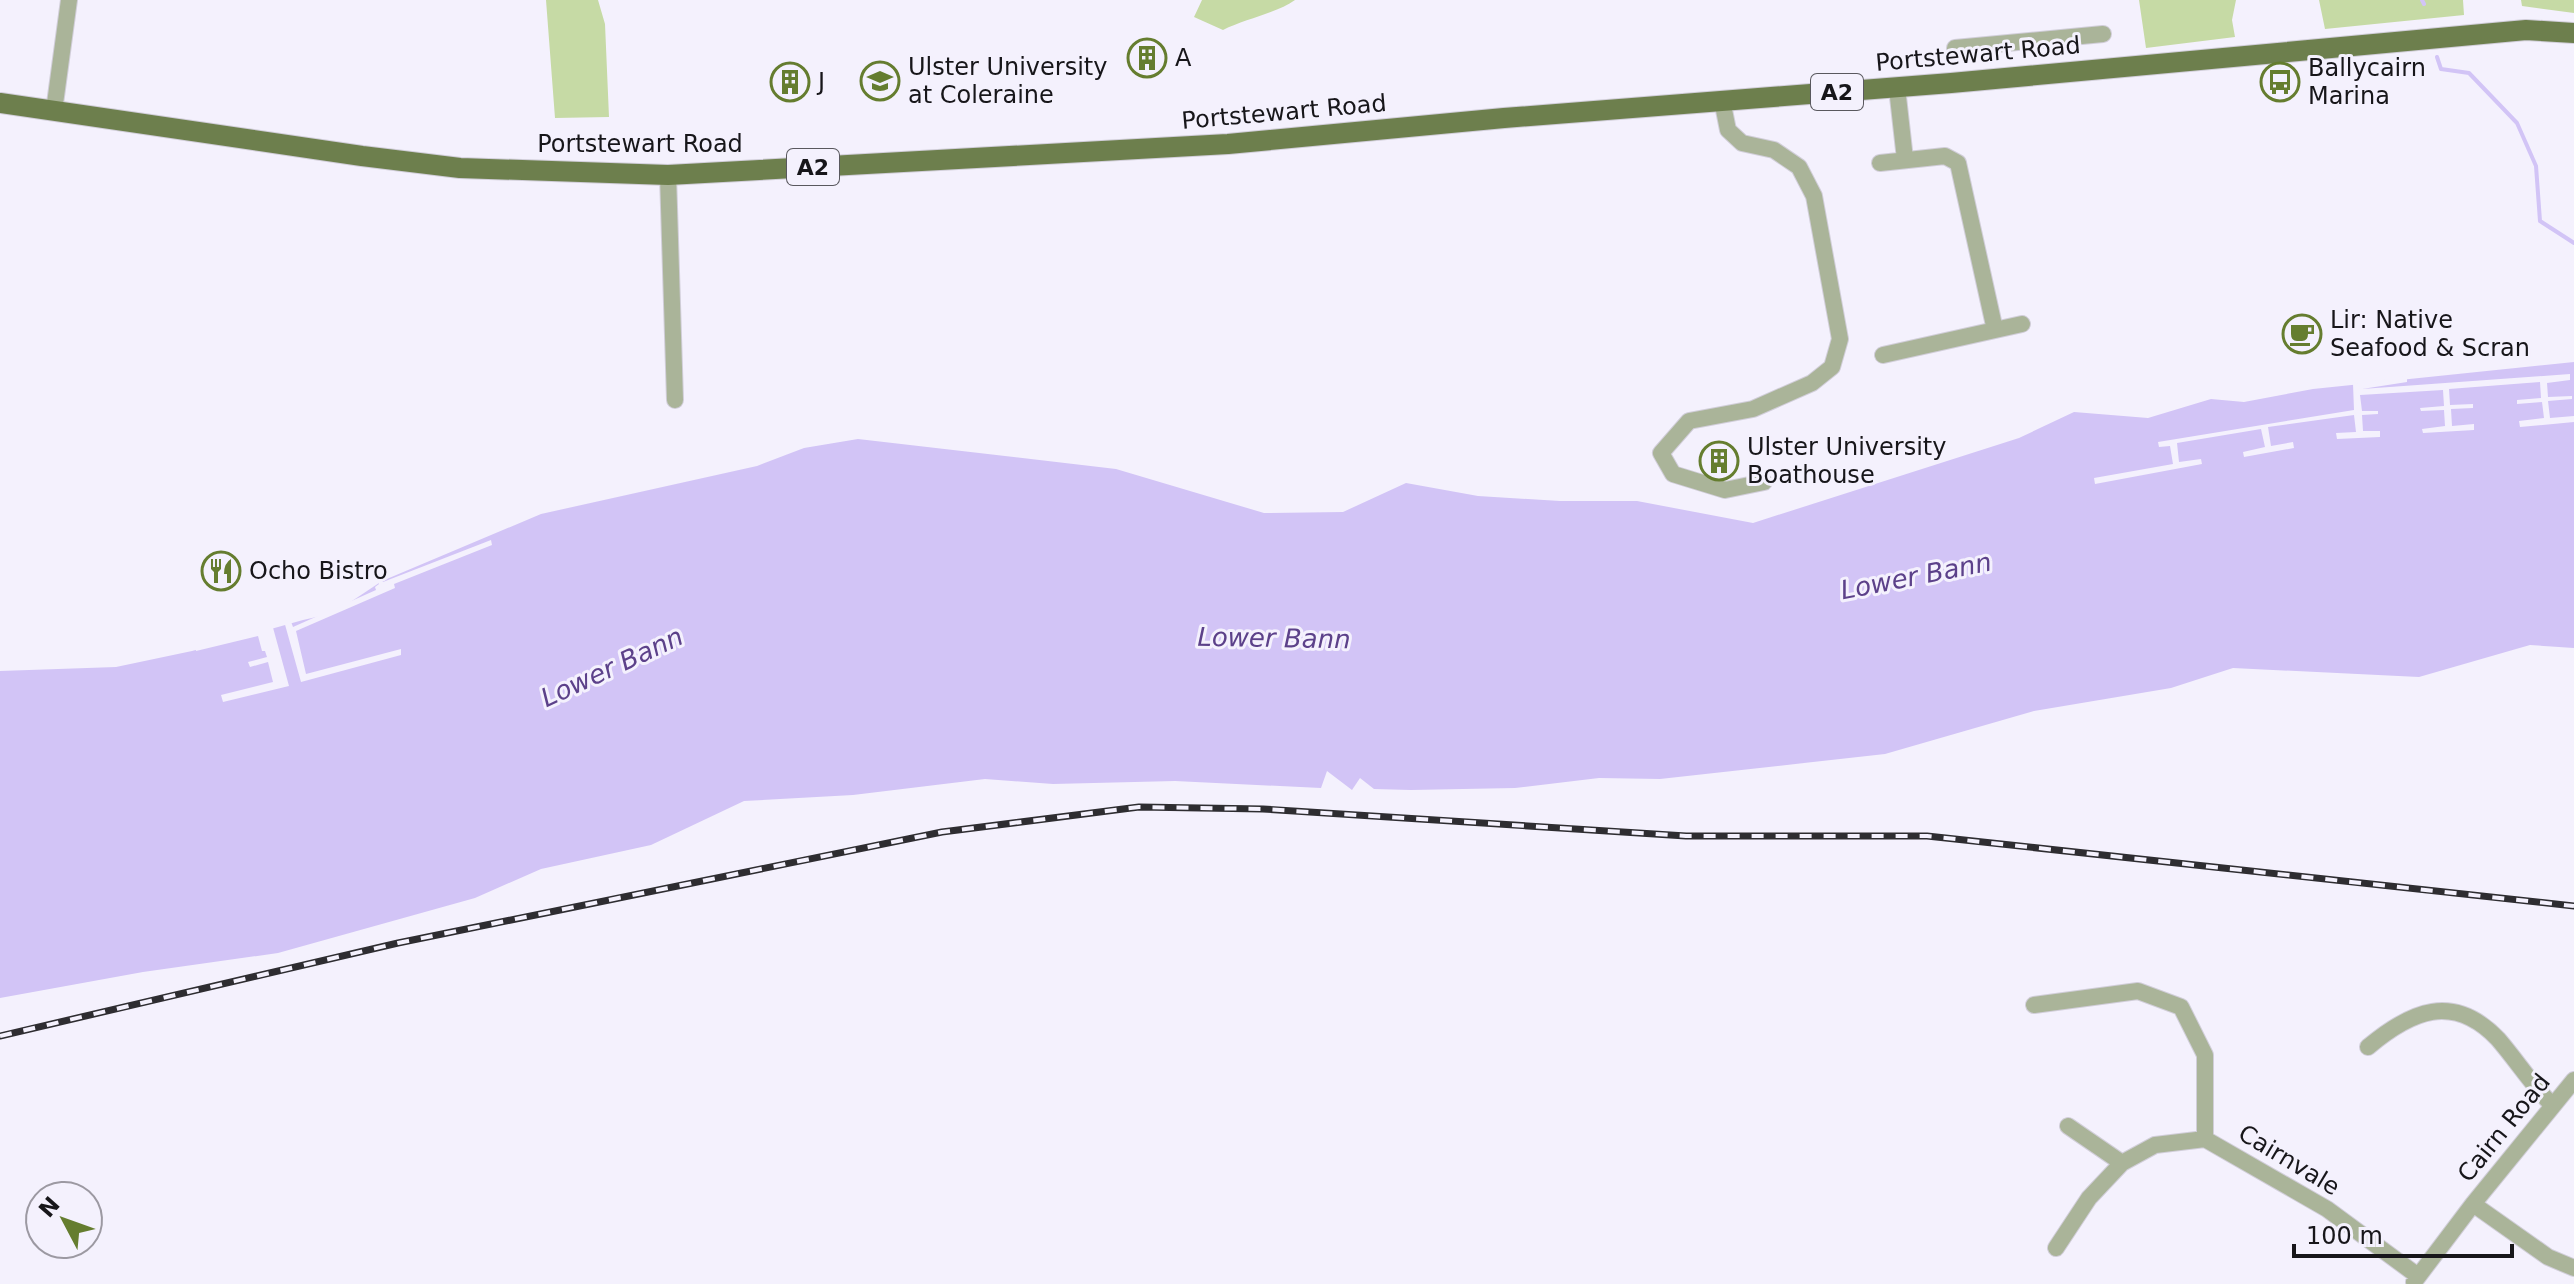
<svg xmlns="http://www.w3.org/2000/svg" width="2574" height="1284" font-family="'DejaVu Sans',sans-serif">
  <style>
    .green { fill: #c6daa5 }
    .water { fill: #d2c4f6 }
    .pier { fill: #f4f1fd }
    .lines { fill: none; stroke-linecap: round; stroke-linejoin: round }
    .stream { stroke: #d2c4f6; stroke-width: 4 }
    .minor-casing { stroke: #d1ced9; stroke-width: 18 }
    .major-casing { stroke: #d1ced9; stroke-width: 22 }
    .minor { stroke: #aab499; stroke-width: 16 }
    .major { stroke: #6d7f4d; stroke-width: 20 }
    .rail-casing { stroke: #2e2d31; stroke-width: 7 }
    .rail { stroke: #f4f1fd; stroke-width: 4; stroke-dasharray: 12; stroke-linecap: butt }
    .labels { text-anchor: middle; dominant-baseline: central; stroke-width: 6; stroke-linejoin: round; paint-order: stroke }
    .shield { fill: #f4f1fd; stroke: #59585e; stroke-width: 2 }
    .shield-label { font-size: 22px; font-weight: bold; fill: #17161a }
    .street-label { font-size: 24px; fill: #17161a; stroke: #f4f1fd }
    .poi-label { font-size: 24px; fill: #17161a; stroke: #f4f1fd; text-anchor: start }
    .water-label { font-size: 26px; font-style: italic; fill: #5c418a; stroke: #f4f1fd }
  </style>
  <rect width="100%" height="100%" fill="#f4f1fd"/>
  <!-- green -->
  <path class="green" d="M546 0H598L605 24 609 117 555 118Z
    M1202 0H1295C1277 13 1245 19 1223 30L1194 17Z
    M2139 0H2236L2232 20 2235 37 2146 48Z
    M2319 0H2463L2464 15 2325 29Z
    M2521 0H2574V13L2522 6Z"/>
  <!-- water -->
  <path class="water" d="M2574 362V648L2530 645 2419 677 2233 668 2171 688 2034 711 1885 754 1660 779 1599 778 1515 788 1411 790 1374 789 1360 778 1352 790 1327 771 1321 788 1175 781 1053 784 985 779 853 795 744 801 651 845 541 869 475 898 278 953 143 972 0 998V671L116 667 192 651 303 620 334 613 382 581 541 514 757 466 804 448 858 439 1116 469 1264 513 1343 512 1406 483 1478 496 1560 501H1637L1753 523 2019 438 2074 412 2148 418 2211 399 2244 402 2313 389Z"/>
  <!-- pier -->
  <path class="pier" d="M2570 374V380L2547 383 2548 397 2572 396V399L2548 401 2550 418 2574 416V422L2520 427 2519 421 2544 418 2542 402 2517 404V400L2541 398 2540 382 2449 389 2450 405 2473 404V408L2451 409 2452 426 2474 424V430L2423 433 2422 429 2445 426 2444 410 2421 411 2420 408 2444 406 2443 390 2360 395 2362 411H2378V414L2362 415 2363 431H2380V437L2337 439 2336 433 2356 432 2354 415 2268 427 2271 446 2293 442 2294 448 2244 457 2243 452 2265 447 2261 429 2177 443 2179 462 2201 459 2202 464 2095 484 2094 478 2173 464 2170 446 2159 447 2158 442 2354 410 2353 384 2407 376V382L2362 389Z
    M491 540 492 545 394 584 395 588 296 631 306 674 401 649V655L301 682 284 621 290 619 293 627 376 590 375 587 379 584 377 579 380 577 383 582Z
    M272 624 289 686 223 702 221 695 273 682 268 662 250 667 248 662 267 657 265 651H262L258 636 196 651 195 646Z"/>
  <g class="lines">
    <!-- stream -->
    <path class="stream" d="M2422 0 2424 4
      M2437 57 2441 69 2469 73 2517 123 2536 166 2540 221 2574 243"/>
    <!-- minor casing -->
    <g class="minor-casing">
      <path id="minor" d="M1955 48 2103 34
        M1897 88 1905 159
        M1722 100 1728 130 1742 143 1774 150 1799 167 1814 196 1840 339 1832 367 1812 383 1753 409 1689 421 1661 453 1673 474 1725 490 1764 482
        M54 111 69 0
        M1880 163 1945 156 1958 163 1995 330
        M668 175 675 400
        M1883 355 2022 324
        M2034 1005 2138 991 2181 1007 2205 1055V1139
        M2368 1047C2411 1011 2453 992 2498 1039 2517 1061 2532 1085 2553 1106
        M2068 1126 2122 1163
        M2473 1204 2548 1257 2574 1268
        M2056 1248 2089 1198 2122 1163 2155 1145 2205 1139 2327 1209 2418 1276
        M2414 1282 2473 1204 2574 1080"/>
    </g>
    <!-- major casing -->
    <g class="major-casing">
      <path id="major" d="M0 103 362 156 460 168 668 175 1228 144 1504 118 1951 83 2526 30 2574 33"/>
    </g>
    <!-- minor -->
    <use href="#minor" class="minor"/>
    <!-- major -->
    <use href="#major" class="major"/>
    <!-- rail casing -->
    <g class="rail-casing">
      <path id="rail" d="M0 1036 398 943 942 832 1139 807 1263 809 1686 836H1927L2574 906"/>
    </g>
    <!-- rail -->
    <use href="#rail" class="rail"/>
  </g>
  <!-- icons -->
  <defs>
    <g id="building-ring" transform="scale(2)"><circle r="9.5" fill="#f4f1fd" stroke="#657d2f" stroke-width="1.5"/><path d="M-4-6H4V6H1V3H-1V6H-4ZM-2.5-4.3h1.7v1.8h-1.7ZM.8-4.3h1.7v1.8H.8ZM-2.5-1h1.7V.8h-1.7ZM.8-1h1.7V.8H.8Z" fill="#657d2f"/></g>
    <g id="university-ring" transform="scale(2)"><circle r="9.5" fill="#f4f1fd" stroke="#657d2f" stroke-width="1.5"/><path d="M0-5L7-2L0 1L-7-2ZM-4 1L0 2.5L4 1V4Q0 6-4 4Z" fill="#657d2f"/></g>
    <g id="bus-ring" transform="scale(2)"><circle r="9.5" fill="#f4f1fd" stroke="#657d2f" stroke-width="1.5"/><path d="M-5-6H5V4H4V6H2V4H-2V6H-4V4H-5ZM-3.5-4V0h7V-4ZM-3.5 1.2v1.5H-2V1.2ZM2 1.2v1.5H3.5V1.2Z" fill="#657d2f"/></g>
    <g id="cafe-ring" transform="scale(2)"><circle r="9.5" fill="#f4f1fd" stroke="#657d2f" stroke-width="1.5"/><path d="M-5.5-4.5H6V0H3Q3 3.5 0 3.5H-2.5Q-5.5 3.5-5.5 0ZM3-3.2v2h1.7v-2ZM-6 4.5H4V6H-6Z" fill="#657d2f"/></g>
    <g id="restaurant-ring" transform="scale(2)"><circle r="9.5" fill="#f4f1fd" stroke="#657d2f" stroke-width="1.5"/><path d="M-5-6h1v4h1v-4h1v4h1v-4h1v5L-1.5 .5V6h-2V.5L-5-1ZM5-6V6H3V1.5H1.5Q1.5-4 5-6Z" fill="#657d2f"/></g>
  </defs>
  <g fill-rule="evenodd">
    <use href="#building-ring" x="1147" y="58"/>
    <use href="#university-ring" x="880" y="81"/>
    <use href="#building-ring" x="790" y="82"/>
    <use href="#bus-ring" x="2280" y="82"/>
    <use href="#cafe-ring" x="2302" y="334"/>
    <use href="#building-ring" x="1719" y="461"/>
    <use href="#restaurant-ring" x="221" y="571"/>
  </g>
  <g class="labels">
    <!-- shield labels -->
    <g class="shield">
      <rect x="1811" y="74" width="52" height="36" rx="6"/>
      <rect x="787" y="149" width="52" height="36" rx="6"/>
    </g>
    <g class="shield-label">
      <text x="1837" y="92">A2</text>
      <text x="813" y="167">A2</text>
    </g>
    <!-- street labels -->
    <g class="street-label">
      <text transform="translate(1978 54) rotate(-5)">Portstewart Road</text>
      <text transform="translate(1284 112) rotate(-5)">Portstewart Road</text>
      <text x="640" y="144">Portstewart Road</text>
      <text transform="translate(2504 1128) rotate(-51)">Cairn Road</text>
      <text transform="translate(2289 1160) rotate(31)">Cairnvale</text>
    </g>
    <!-- poi labels -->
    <g class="poi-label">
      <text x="1175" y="58">A</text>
      <text x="908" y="67">Ulster University<tspan x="908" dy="28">at Coleraine</tspan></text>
      <text x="2308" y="68">Ballycairn<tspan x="2308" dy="28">Marina</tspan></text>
      <text x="818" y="82">J</text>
      <text x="2330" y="320">Lir: Native<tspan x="2330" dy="28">Seafood &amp; Scran</tspan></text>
      <text x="1747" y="447">Ulster University<tspan x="1747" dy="28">Boathouse</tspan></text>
      <text x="249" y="571">Ocho Bistro</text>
    </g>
    <!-- water labels -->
    <g class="water-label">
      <text transform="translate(1916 576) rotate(-11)">Lower Bann</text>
      <text transform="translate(1274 638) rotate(1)">Lower Bann</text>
      <text transform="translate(612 667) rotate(-25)">Lower Bann</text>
    </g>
  </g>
  <!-- north arrow -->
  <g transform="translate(64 1220) rotate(311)"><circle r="38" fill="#f4f1fd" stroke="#9c99a2" stroke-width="2"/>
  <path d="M0-6L14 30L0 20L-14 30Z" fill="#657d2f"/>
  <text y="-12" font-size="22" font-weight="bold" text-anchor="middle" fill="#17161a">N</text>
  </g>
  <!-- scale -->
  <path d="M2294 1244v12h218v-12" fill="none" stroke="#17161a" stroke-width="4"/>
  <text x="2306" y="1244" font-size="24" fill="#17161a" stroke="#f4f1fd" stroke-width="6" paint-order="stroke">100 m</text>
</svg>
